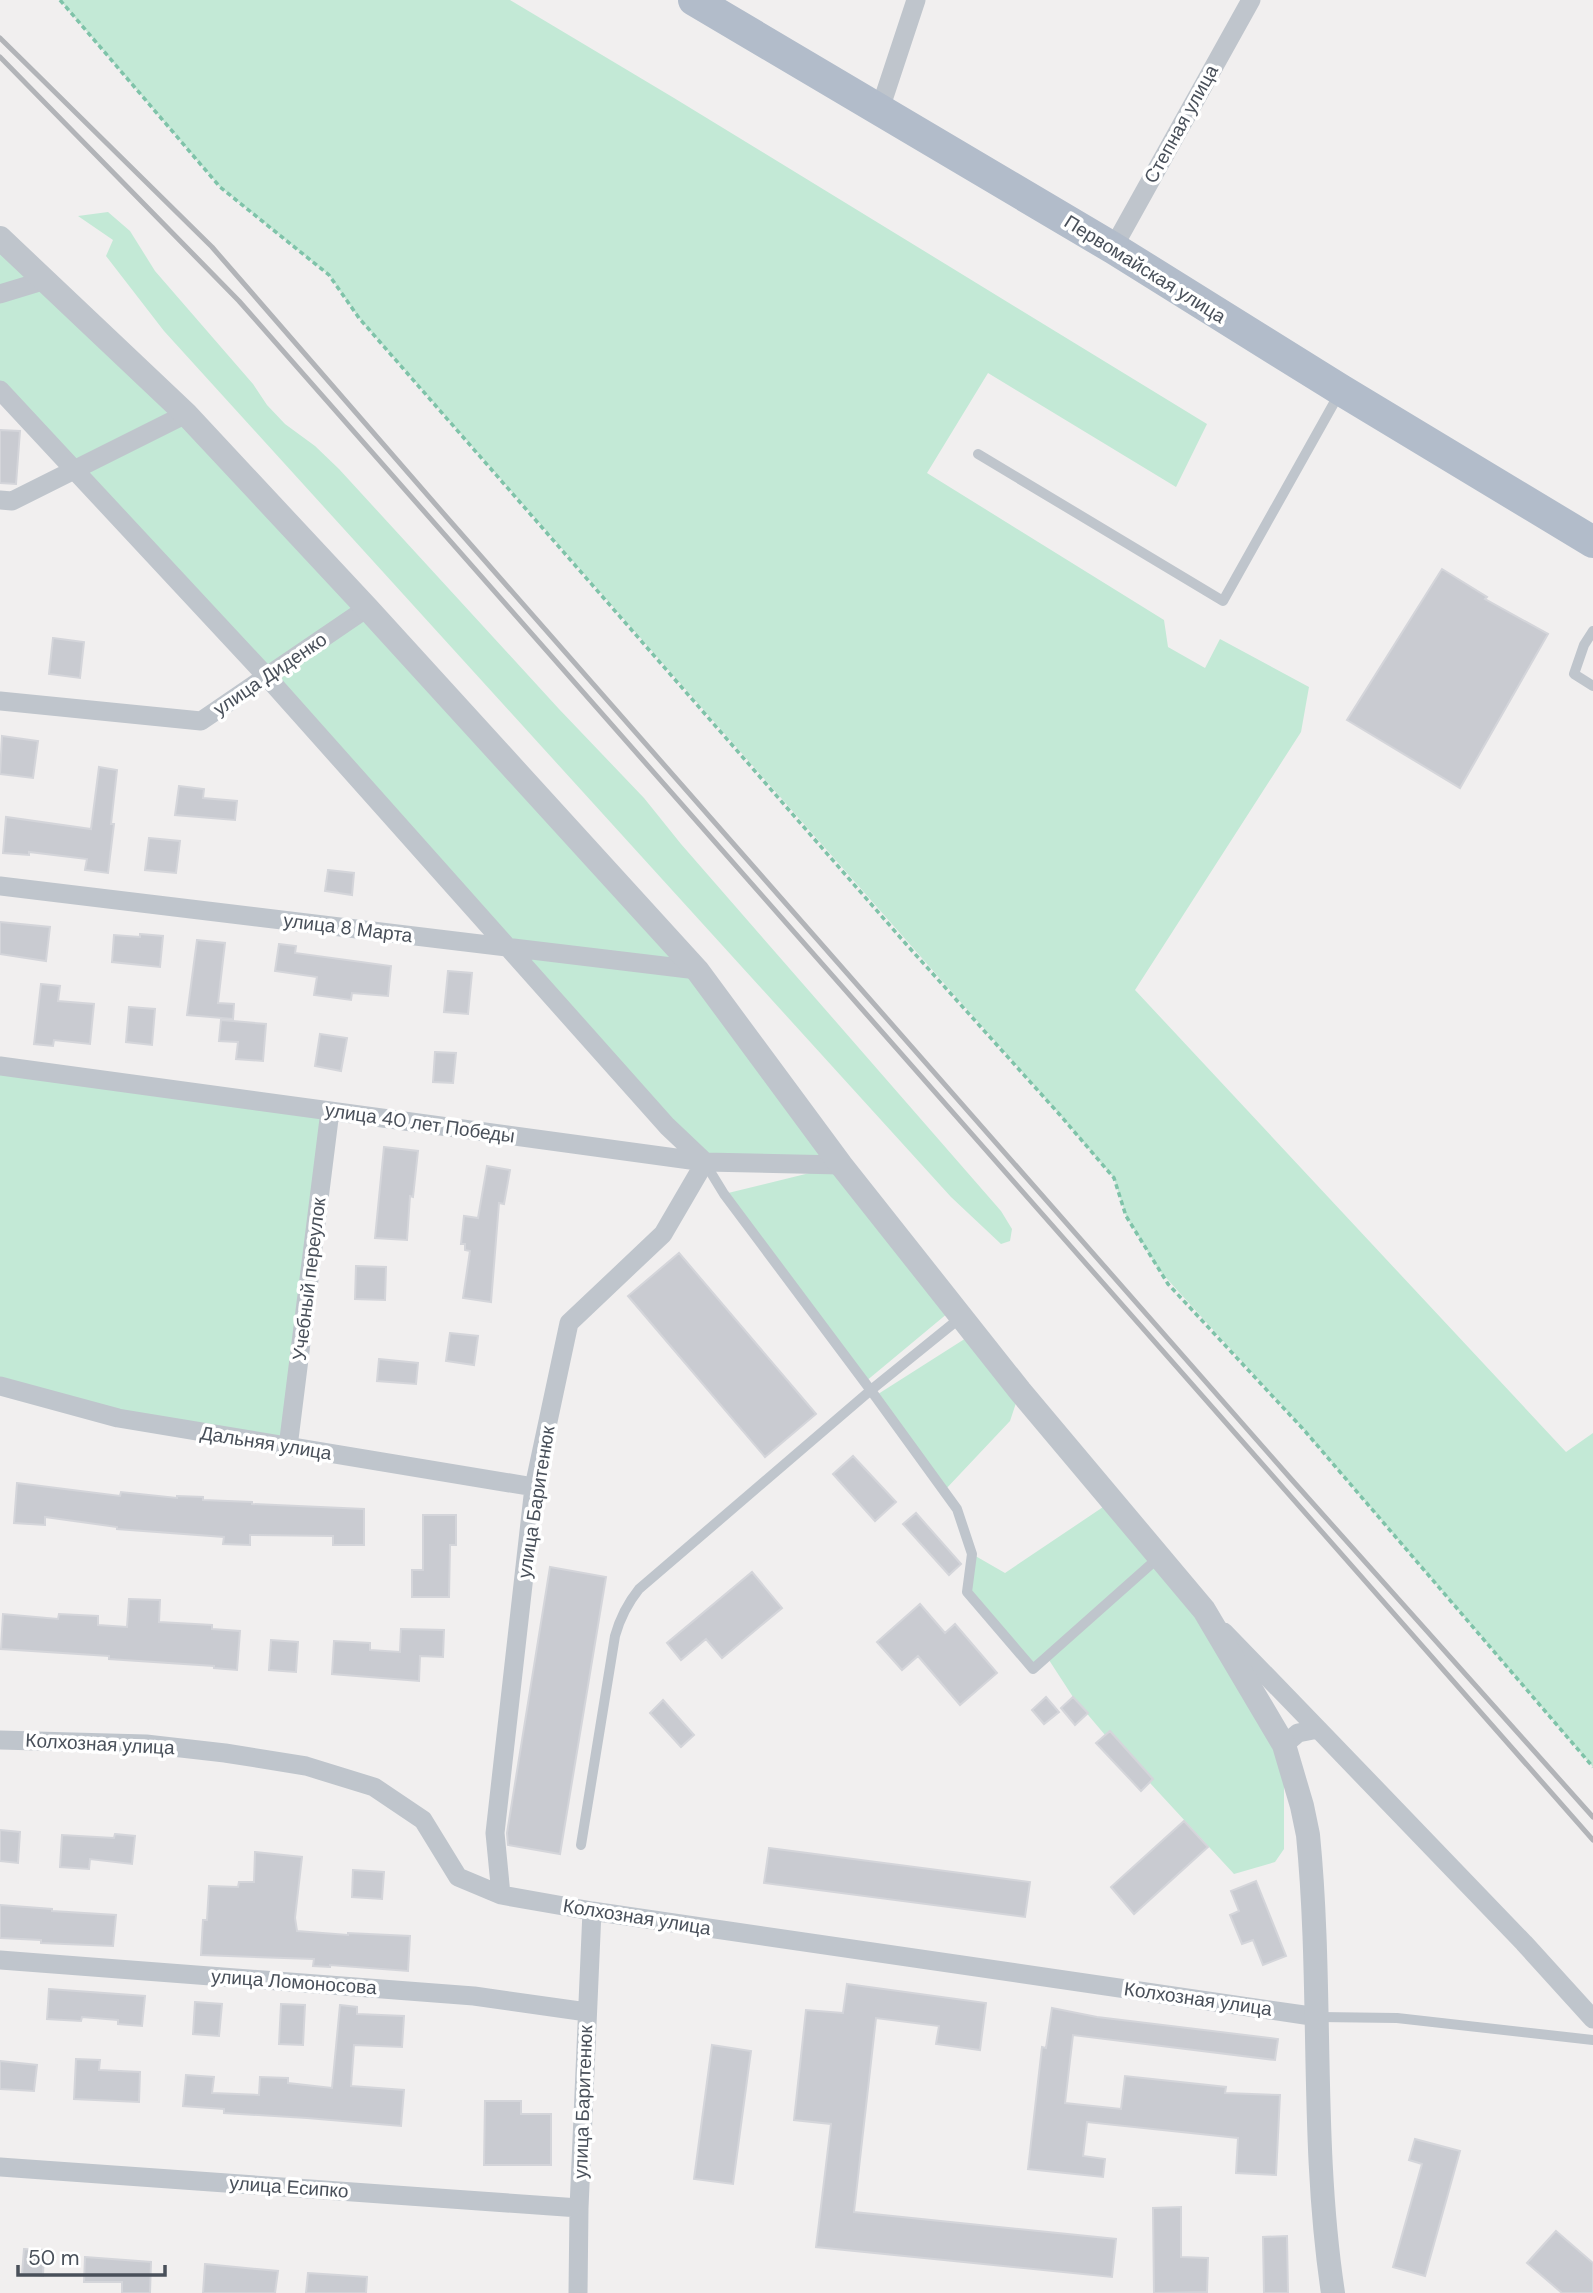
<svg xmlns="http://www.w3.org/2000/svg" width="1593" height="2293" font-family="'DM Sans',sans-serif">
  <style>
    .green { fill: #c3e9d6 }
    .building { fill: #c9cbd1; stroke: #d4d5da; stroke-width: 2 }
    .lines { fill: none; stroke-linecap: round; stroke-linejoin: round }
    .path { stroke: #7fc3a9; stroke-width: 3.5; stroke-dasharray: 5 3.5; stroke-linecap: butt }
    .service { stroke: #bfc5cc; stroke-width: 10 }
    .minor { stroke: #bfc5cc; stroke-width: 19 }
    .tertiary { stroke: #bfc5cc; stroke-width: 24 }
    .primary { stroke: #b2bcca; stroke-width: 32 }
    .rail { stroke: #b2b4b8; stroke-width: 5 }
    .labels { text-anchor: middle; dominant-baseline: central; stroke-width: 7; stroke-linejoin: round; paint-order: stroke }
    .street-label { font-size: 19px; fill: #49505a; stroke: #fff }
  </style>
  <rect width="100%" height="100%" fill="#f1efef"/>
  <!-- green -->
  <path class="green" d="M60 0H510L674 98 1207 424 1176 487 988 373 927 473 1164 620 1168 647 1205 668 1220 639 1309 687 1301 732 1135 990 1566 1452 1593 1433V1767L1304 1430 1159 1270 1126 1216 1114 1178 1060 1115 359 318 329 275 220 187Z
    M108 212 130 231 155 271 253 384 267 405 285 424 315 446 339 469 559 709 644 798 681 844 1001 1211 1012 1229 1010 1241 1001 1244 951 1197 164 331 106 256 113 240 78 216Z
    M0 238 46 280 697 970 954 1308 865 1382 724 1194 838 1166 705 1162 0 390Z
    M0 1066 330 1111 288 1447 0 1386Z
    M974 1333 1020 1391 1010 1421 944 1491 875 1396Z
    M1112 1501 1204 1610 1284 1745V1849L1275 1862 1234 1874 1150 1783 1153 1779 1110 1731 1105 1735 1073 1697 1047 1657 1033 1669 967 1592 972 1554 1005 1573Z"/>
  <!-- building -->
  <path class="building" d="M0 430 20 431 16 484 0 483Z
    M1442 569 1487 597 1485 599 1548 634 1460 788 1347 720Z
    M53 638 84 642 80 678 49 674Z
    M2 736 38 741 33 778 0 774Z
    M99 767 117 770 111 824H114L108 873 85 870 87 859 29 852V855L3 853 6 817 91 829Z
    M179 786 204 789 203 798 237 801 235 820 175 815Z
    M149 838 180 841 176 873 145 870Z
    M328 870 354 873 352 895 325 891Z
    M0 922 50 927 46 961 0 954Z
    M140 934 163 936 160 967 112 962 114 935 140 937Z
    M197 940 225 943 218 1003 234 1004 233 1019 187 1015Z
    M279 944 296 946 295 953 391 966 388 996 352 993 351 1000 314 995 317 977 275 971Z
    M448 971 472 973 468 1014 444 1012Z
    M41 984 60 986 58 1001 94 1004 90 1044 54 1040 53 1046 34 1044Z
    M129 1007 155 1009 152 1045 126 1042Z
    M221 1020 266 1024 263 1061 236 1059 238 1042 219 1041Z
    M320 1034 347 1038 341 1071 315 1066Z
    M435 1052 456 1053 453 1083 433 1082Z
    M384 1147 418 1151 413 1197 410 1196 407 1240 375 1238Z
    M487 1166 510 1170 504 1204 499 1203 491 1302 463 1298 470 1251 465 1250V1244H461L464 1216 478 1218Z
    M679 1253 816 1414 765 1457 628 1296Z
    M356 1266 386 1267 385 1300 355 1299Z
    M450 1333 478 1336 474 1365 446 1361Z
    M379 1359 418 1363 416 1384 377 1381Z
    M853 1456 896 1502 875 1521 833 1474Z
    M17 1483 120 1496 121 1492 177 1498V1496L203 1497V1500L252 1502V1504L364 1509V1545H333V1536L250 1535V1545L223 1544 224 1537 117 1529V1527L45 1517V1525L14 1523Z
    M916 1513 961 1564 949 1575 903 1524Z
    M423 1515H456V1545H450L449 1597H412V1570H423Z
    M550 1567 606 1577 560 1854 508 1845 507 1833Z
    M752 1572 782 1608 722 1658 706 1639 681 1660 667 1643Z
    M129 1599 160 1600 159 1622 212 1625V1629L240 1631 237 1670 214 1668V1666L109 1659V1656L1 1649 3 1614 58 1619 59 1614 98 1616V1625L127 1627Z
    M920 1604 945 1633 955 1624 997 1673 960 1705 918 1656 902 1670 877 1642Z
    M401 1629 444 1630 443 1657 420 1656 419 1681 332 1674 334 1641 370 1643V1650L400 1652Z
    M271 1640 298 1642 296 1672 269 1670Z
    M1046 1697 1059 1712 1044 1724 1032 1710Z
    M1073 1697 1088 1713 1075 1725 1061 1708Z
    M663 1700 694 1735 681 1747 650 1713Z
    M1110 1731 1153 1779 1141 1791 1096 1743Z
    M1184 1821 1208 1847 1134 1914 1111 1887Z
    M0 1830 20 1832 18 1863 0 1861Z
    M115 1834 135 1836 132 1864 90 1859 89 1869 60 1867 62 1835 114 1838Z
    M769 1848 1030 1882 1025 1917 764 1883Z
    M255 1852 302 1857 295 1918 297 1931 348 1935V1933L410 1936 408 1971 330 1965V1967L313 1966 314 1959 201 1955 203 1920H207L209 1886 238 1887 239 1882H254Z
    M353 1870 384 1872 382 1899 352 1897Z
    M1256 1881 1286 1956 1263 1965 1253 1940 1242 1944 1230 1915 1239 1911 1231 1891Z
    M0 1905 52 1909V1911L116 1915 113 1946 41 1943V1940L0 1938Z
    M847 1984 986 2003 980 2050 936 2044 939 2026 876 2018 854 2212 1116 2239 1112 2277 816 2247 831 2124 794 2120 806 2010 843 2013Z
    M49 1989 145 1996 142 2026 118 2024V2020L82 2017 81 2021 47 2019Z
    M195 2002 222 2004 219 2036 193 2034Z
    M281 2004 305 2005 303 2045 279 2044Z
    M340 2005 357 2007V2014L404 2016 402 2047 354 2045 351 2086 404 2090 401 2126 307 2118 224 2113V2109L183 2106 186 2075 214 2077 212 2093 259 2095 260 2077 288 2078V2083L332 2088Z
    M1052 2008 1097 2017 1278 2039 1275 2060 1073 2035 1065 2103 1121 2109 1125 2076 1226 2087 1225 2093 1280 2095 1276 2175 1236 2173 1238 2138 1087 2122 1083 2156 1105 2159 1103 2177 1028 2169 1042 2047 1046 2048Z
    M712 2045 751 2051 733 2184 694 2179Z
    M76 2059 100 2060 99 2070 140 2072 139 2102 74 2099Z
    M0 2061 37 2065 34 2091 0 2089Z
    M485 2101H521V2114H551V2165H484Z
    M1415 2139 1460 2151 1425 2276 1393 2267 1422 2164 1409 2160Z
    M1181 2207V2257L1208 2258 1207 2292 1154 2293 1153 2208Z
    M1556 2231 1593 2263V2293H1562L1527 2263Z
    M1287 2236 1288 2293H1264L1263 2237Z
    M24 2249 44 2250 43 2276 22 2274Z
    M85 2257 151 2262 150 2293H122V2282H84Z
    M205 2264 278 2271 275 2293H203Z
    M308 2273 367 2277 366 2293H306Z"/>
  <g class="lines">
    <!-- path -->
    <path class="path" d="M60 0 220 187 329 275 359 318 906 944 1060 1115 1114 1178 1126 1216 1168 1284 1304 1430 1593 1767"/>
    <!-- service -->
    <path class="service" d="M978 454 1223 601 1339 394
      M1593 631 1584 645 1574 674 1593 686
      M705 1163 724 1194 875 1396 957 1509 972 1554 967 1592 1033 1669 1158 1558
      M581 1845 615 1636C620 1618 627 1604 639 1589L871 1390 960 1318
      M1319 2017 1397 2018 1593 2040"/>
    <!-- minor -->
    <path class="minor" d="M880 109 916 0
      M1113 248 1251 0
      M0 294 46 280
      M0 390 267 677 667 1126 705 1162 663 1234 569 1323 534 1487 495 1833 501 1895
      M0 500 12 501 186 414
      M0 701 201 721 367 608
      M0 886 697 970
      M0 1066 705 1162 841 1165
      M0 1386 118 1418 534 1487
      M288 1447 330 1111
      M1224 1632 1318 1729
      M0 1740 146 1744 225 1753 306 1766 374 1787 423 1820 458 1877 501 1895 592 1911 1318 2017
      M1284 1745 1298 1733 1318 1729 1524 1943 1593 2019
      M0 1960 474 1996 587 2012
      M0 2167 579 2208
      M578 2293 579 2208 592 1911"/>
    <!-- tertiary -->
    <path class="tertiary" d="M0 238 186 414 367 608 697 970 841 1165 1020 1391 1204 1610 1284 1745 1302 1806 1308 1835C1323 1988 1310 2141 1333 2293"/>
    <!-- primary -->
    <path class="primary" d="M694 0 1113 248 1341 390 1593 542"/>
    <!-- rail -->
    <path class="rail" d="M0 38 212 247 450 521 1292 1480 1593 1817
      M0 57 239 301 1593 1840"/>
  </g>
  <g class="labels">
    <!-- street labels -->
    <g class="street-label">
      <text transform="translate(1181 124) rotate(-61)">Степная улица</text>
      <text transform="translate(1145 269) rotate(32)">Первомайская улица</text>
      <text transform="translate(270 674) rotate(-34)">улица Диденко</text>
      <text transform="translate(348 928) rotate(7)">улица 8 Марта</text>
      <text transform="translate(420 1123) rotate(8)">улица 40 лет Победы</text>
      <text transform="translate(309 1279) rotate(-83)">Учебный переулок</text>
      <text transform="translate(266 1443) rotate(9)">Дальняя улица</text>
      <text transform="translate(536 1502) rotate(-81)">улица Баритенюк</text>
      <text transform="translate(100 1744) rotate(3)">Колхозная улица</text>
      <text transform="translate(637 1917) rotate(9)">Колхозная улица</text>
      <text transform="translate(294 1982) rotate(4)">улица Ломоносова</text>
      <text transform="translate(1198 1999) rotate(8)">Колхозная улица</text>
      <text transform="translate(583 2102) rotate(-88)">улица Баритенюк</text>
      <text transform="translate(289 2187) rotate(4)">улица Есипко</text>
    </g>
  </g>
  <!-- scale -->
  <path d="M18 2265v10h147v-10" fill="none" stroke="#49505a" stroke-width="3.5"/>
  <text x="28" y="2265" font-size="21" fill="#49505a" stroke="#ffffff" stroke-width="5" paint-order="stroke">50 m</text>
</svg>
